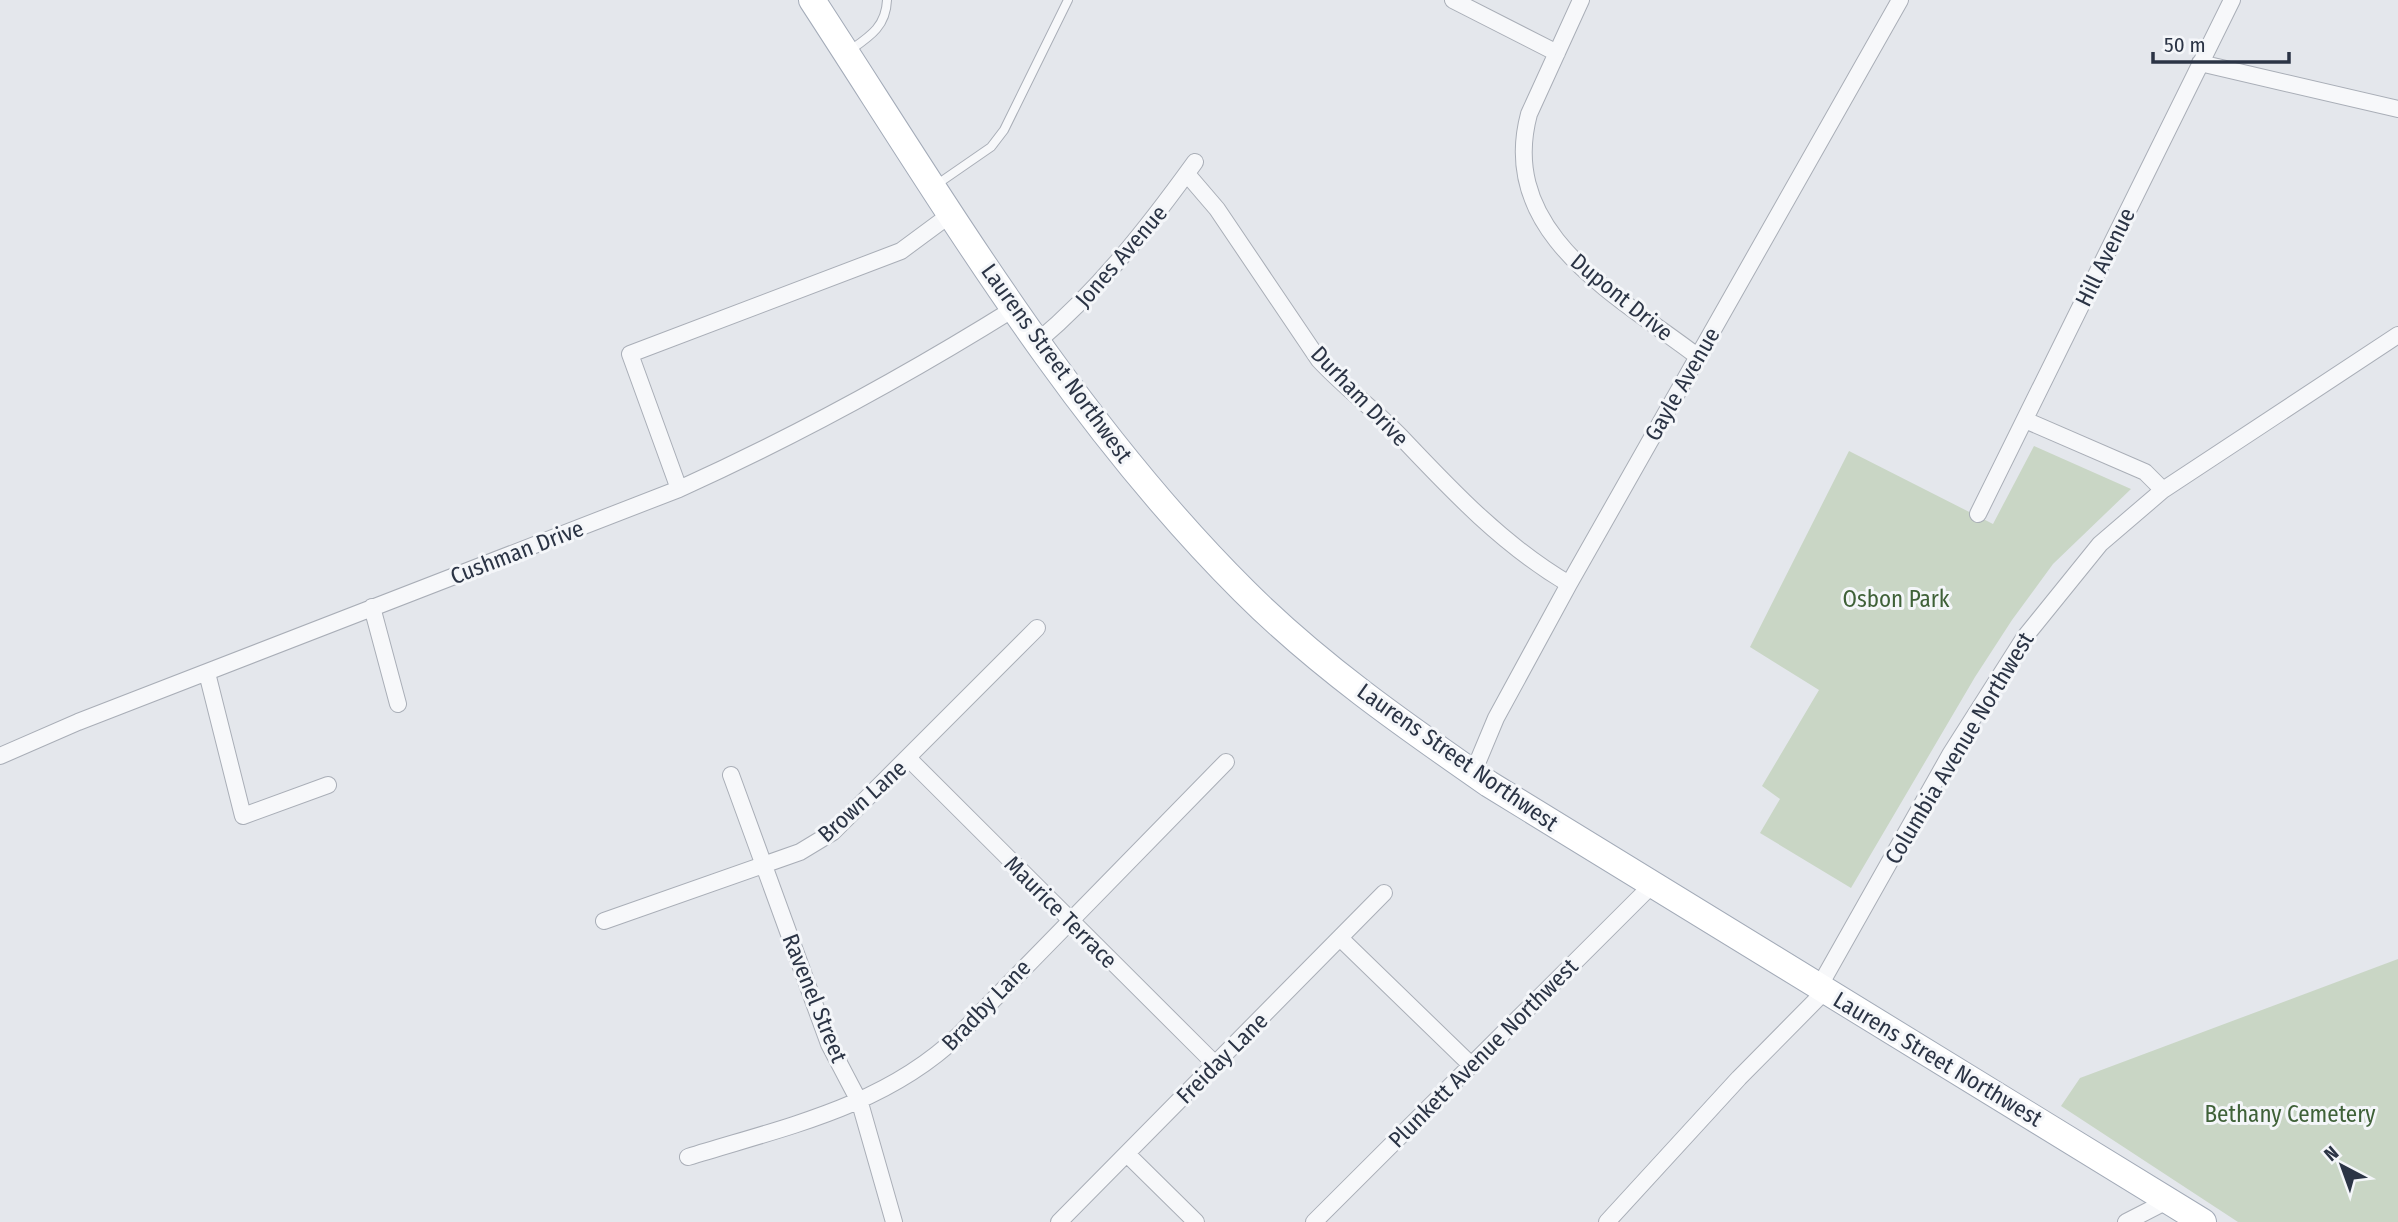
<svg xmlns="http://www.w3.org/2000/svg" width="2398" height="1222" font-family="'Fira Sans Condensed',sans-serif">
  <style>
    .green { fill: #c9d6c5 }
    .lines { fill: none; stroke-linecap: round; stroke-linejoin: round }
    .service-casing { stroke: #a9aeb7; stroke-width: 10 }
    .minor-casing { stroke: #a9aeb7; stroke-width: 18 }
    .primary-casing { stroke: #a3abb8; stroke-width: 28 }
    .service { stroke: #f7f8fa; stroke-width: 8 }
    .minor { stroke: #f7f8fa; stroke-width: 16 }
    .primary { stroke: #fff; stroke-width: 26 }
    .labels { text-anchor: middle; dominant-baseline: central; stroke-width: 6; stroke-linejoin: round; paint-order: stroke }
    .street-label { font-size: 23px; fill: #2b3445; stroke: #f4f6f9 }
    .park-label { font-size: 23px; fill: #3f6138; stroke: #f4f6f9 }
  </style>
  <rect width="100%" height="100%" fill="#e4e7ec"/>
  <!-- green -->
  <path class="green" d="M2034 446 2131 489 2053 564 2012 620 1975 677 1851 888 1760 833 1780 799 1762 786 1819 690 1750 647 1849 451 1993 524Z
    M2398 959V1222H2238L2061 1106 2080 1078Z"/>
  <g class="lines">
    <!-- service casing -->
    <g class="service-casing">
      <path id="service" d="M849 51C869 37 886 27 887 0
        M936 185 991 147 1004 130 1068 0"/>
    </g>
    <!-- minor casing -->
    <g class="minor-casing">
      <path id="minor" d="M1453 0 1557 53
        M1581 0 1529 114C1497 233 1617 295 1697 356
        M2200 63 2398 109
        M1187 174 1217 209 1319 360C1345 388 1375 410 1401 437 1452 491 1504 546 1569 584
        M1037 342C1099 290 1148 227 1195 162
        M2025 420 2145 472 2163 490
        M679 489 630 354 901 251 951 214
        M1978 514 2232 0
        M372 607 398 704
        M207 673 243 816 328 785
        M0 756 78 722 679 489C796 436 906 376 1015 308
        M908 758 1215 1064
        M1473 773 1496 718 1569 584 1900 0
        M731 775 829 1044 860 1103 894 1222
        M604 921 800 852 833 832 1037 628
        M1340 938 1471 1065
        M1819 987 1951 753 2024 638 2100 544 2163 490 2398 335
        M1127 1154 1196 1222
        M688 1157C784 1127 884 1107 959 1035L1226 762
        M1059 1222 1384 893
        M1314 1222 1652 885
        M1607 1222 1739 1078 1825 991
        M2126 1222 2169 1200"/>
    </g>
    <!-- primary casing -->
    <g class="primary-casing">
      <path id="primary" d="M812 0C945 204 1071 419 1244 591 1318 665 1404 725 1489 784L2203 1222"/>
    </g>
    <!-- service -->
    <use href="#service" class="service"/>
    <!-- minor -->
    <use href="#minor" class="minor"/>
    <!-- primary -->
    <use href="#primary" class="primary"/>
  </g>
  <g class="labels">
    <!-- street labels -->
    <g class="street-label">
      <text transform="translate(1121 256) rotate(-49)">Jones Avenue</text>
      <text transform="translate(2105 257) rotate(-64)">Hill Avenue</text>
      <text transform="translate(1622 297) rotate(39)">Dupont Drive</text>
      <text transform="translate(1057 363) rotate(54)">Laurens Street Northwest</text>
      <text transform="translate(1682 384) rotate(-60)">Gayle Avenue</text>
      <text transform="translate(1360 396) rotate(46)">Durham Drive</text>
      <text transform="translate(517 552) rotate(-21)">Cushman Drive</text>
      <text transform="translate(1959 748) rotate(-59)">Columbia Avenue Northwest</text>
      <text transform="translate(1458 757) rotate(35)">Laurens Street Northwest</text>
      <text transform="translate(862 801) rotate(-42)">Brown Lane</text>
      <text transform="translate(1061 912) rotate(45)">Maurice Terrace</text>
      <text transform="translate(815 998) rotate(68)">Ravenel Street</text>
      <text transform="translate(986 1005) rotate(-46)">Bradby Lane</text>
      <text transform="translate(1483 1053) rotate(-45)">Plunkett Avenue Northwest</text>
      <text transform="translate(1222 1058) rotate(-45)">Freiday Lane</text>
      <text transform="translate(1938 1059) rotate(31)">Laurens Street Northwest</text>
    </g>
    <!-- park labels -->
    <g class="park-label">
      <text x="1896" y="599">Osbon Park</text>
      <text x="2290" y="1114">Bethany Cemetery</text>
    </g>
  </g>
  <!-- north arrow -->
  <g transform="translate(2342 1166) rotate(319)" stroke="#f4f6f9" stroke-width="5" paint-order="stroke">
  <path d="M0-5L12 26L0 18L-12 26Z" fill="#2b3445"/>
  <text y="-10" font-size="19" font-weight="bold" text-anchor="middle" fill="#2b3445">N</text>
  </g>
  <!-- scale -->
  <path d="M2153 52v10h136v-10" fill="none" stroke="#2b3445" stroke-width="3.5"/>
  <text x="2164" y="52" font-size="21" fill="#2b3445" stroke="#f4f6f9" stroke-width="5" paint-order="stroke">50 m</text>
</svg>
